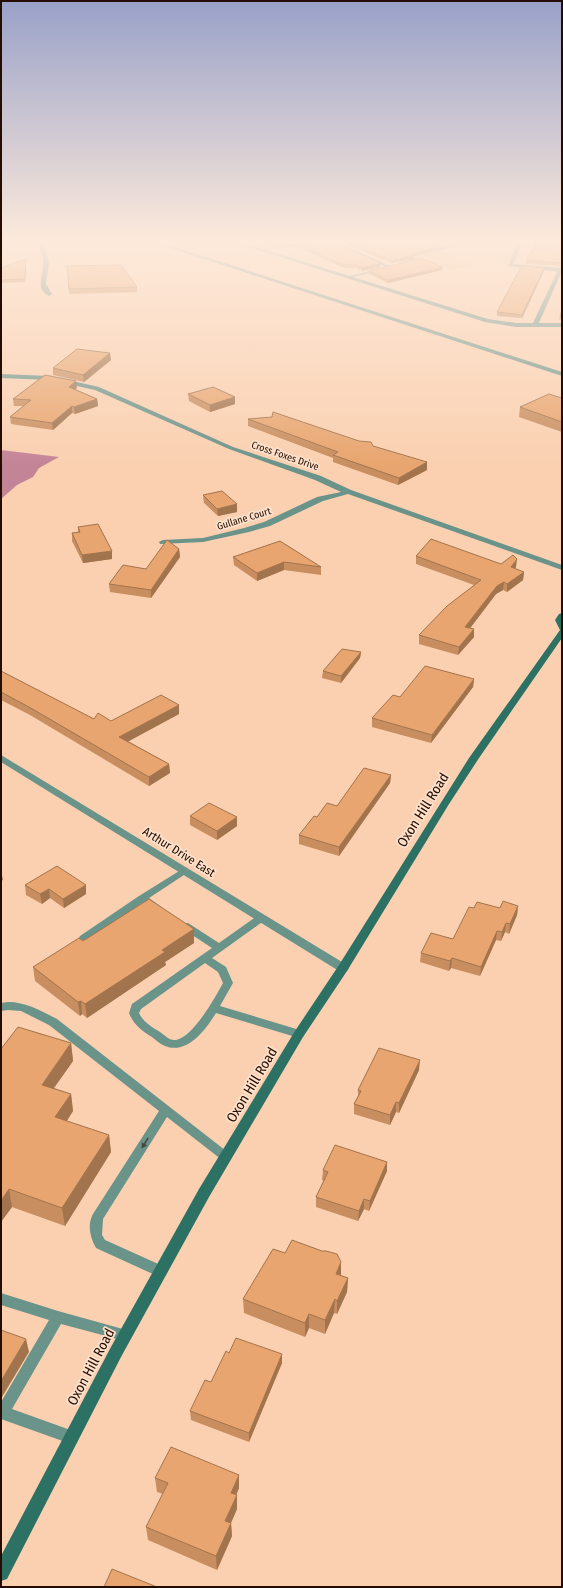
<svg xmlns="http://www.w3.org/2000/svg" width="563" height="1588" font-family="'Fira Sans Condensed',sans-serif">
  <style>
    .green { fill: #eeba91 }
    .water { fill: #c48497 }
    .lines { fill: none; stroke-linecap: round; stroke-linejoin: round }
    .service { fill: #6a938a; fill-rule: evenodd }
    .minor { fill: #6a938a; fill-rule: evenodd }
    .tertiary { fill: #6a938a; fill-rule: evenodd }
    .secondary { fill: #2d7165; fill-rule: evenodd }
    .wall { fill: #c88e5f }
    .shaded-wall { fill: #a2744e }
    .building { fill: #e8a56f; stroke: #a2744e }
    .oneway { fill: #44493e }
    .labels { text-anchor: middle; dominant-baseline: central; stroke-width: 3.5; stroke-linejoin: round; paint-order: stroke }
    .far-street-label { font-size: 10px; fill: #240c00; stroke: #fde1cb }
    .street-label { font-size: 12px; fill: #240c00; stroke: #fde1cb }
    .near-street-label { font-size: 14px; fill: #240c00; stroke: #fde1cb }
  </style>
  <rect width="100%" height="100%" fill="#fad0b0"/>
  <!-- green -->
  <path class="green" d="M388 243H422L475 265 452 270Z"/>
  <!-- water -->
  <path class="water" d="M1 450 59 457 39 468 33 477 17 485 1 499Z"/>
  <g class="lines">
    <!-- service -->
    <path class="service" d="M333 243H339L392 267 388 268Z
      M474 243H480L484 245 482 246Z
      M381 268 383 269V270L349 278 347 277Z
      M560 269 562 271 538 325 533 326 532 325 558 270Z
      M184 868 187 869 189 871 187 873 149 898 161 907 159 909H153L142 903 88 940H80L79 938 80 936 139 896Z
      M261 915 265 916 266 918 265 920 212 958 226 967 233 983 220 1006 303 1031 304 1034 303 1037 299 1038 216 1013C206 1029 188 1055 165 1046 160 1044 156 1040 152 1037 142 1031 133 1024 129 1013L132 1004 212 948 180 927 179 925 180 923H188L219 943 257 916ZM205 963 218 972 223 983C215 998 193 1037 176 1040 169 1041 165 1035 160 1032 152 1027 143 1022 139 1013L141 1009Z
      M8 1002C26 1002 41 1011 57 1019L230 1154 232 1157 230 1160 226 1162 222 1160 167 1117 103 1219 102 1235 105 1240 165 1267 166 1271 165 1275 160 1276 155 1275 96 1248C90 1237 87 1225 93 1214L159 1111 49 1025 21 1011 8 1010 1 1011V1003Z
      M1 1293 58 1311 130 1331 132 1335 130 1339 125 1341 61 1324 12 1409 76 1432 78 1437 76 1442 71 1444 1 1419V1402L49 1320 1 1305Z"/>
    <!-- minor -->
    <path class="minor" d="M38 243H44L49 262 46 284 52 294 49 296C35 289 43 276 43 265 44 257 40 250 38 243Z
      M236 243H244L488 319 516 323H562V327H516L485 322Z
      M517 243H523L513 264 562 268V272L508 266Z
      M1 374 50 376 99 387 233 447 321 476 351 490 562 565V570L348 494 323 501 270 526 249 532 203 542 160 544 159 542 163 540 203 538 244 528 264 522 317 497 341 492 315 480 229 449 95 390 50 380 1 378Z
      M1 755 347 965 349 968 347 971H339L1 762Z"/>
    <!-- tertiary -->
    <path class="tertiary" d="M1 243H20L1 247Z
      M155 243H163L562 372V376Z"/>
    <!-- secondary -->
    <path class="secondary" d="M562 613V638L479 758 449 804 347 971 303 1037 209 1197 121 1357 7 1579 1 1581V1556L111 1347 199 1189 295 1031 339 965 469 758 560 630 555 620 559 614Z"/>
  </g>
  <!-- wall -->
  <path class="wall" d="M264 243H336L381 263 380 267 362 271 356 268H344L294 246 277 249Z
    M343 243H469L415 256V259L391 263Z
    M562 243V250L540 249 562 252V266L526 264V260L534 248V245Z
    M26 262 25 282 1 283V268Z
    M67 266 137 287V292L69 294Z
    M442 270 388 283 369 274V271Z
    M544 271 522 318 497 316V312Z
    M562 310V320L559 319Z
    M111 360 84 382 53 375V368Z
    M77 388 75 389 97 399 98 406 75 414 72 413 53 430 11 424 10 417 23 406H14L13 399Z
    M188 394 235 397V404L210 412 189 401Z
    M562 398V432L519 417 520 407Z
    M248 419 373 446 427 470 398 485 333 462V458L248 426Z
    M203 495 237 512 218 516 204 503Z
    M78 527 112 559 83 563 72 541V533L78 532Z
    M280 541 321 567V575L284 570 257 581 234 565 233 557Z
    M179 549 180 557 151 598 110 592 109 584 146 569Z
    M416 556 501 564 516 567 515 569 524 572 523 580 507 592 503 590 496 594 470 628 474 629V637L458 655 419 644V635L474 585 416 564Z
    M361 652 360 658 341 683 322 678 323 671Z
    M1 671 94 719 111 721 179 705V714L128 741 169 764 170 773 149 786 30 715 1 700Z
    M474 679 473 687 431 743 372 727V718L400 697Z
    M391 775 390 783 339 856 299 844V835L317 817Z
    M190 816 237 817V826L217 840 190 825Z
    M25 885 86 894 64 908 50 898 42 904 26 895Z
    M518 906 517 915 509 934 505 932 501 941 496 940 480 976 451 968 449 971 420 962 421 953 453 939 500 908Z
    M194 929V943L165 962 166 965 87 1018 82 1014 80 1016 35 981 33 967 83 941Z
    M71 1043 73 1061 54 1088 71 1094 73 1111 67 1121 109 1135 111 1152 65 1226 12 1207 1 1222V1049Z
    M419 1070 399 1113 396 1112 390 1125 354 1114V1104L358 1096V1090Z
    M387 1162V1171L369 1211 364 1209 358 1221 316 1207V1197L324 1181 322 1180 323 1170Z
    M285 1253 348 1278 347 1292 337 1314 334 1313 325 1334 309 1328 305 1337 244 1313 243 1299Z
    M229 1353 282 1363 249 1442 191 1420 190 1411 211 1382Z
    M155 1478 239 1488 236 1495 237 1509 231 1523 232 1536 217 1570 148 1540 146 1527 163 1494 157 1492Z"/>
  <!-- shaded-wall -->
  <path class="shaded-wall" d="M291 243H294V246L277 249V246Z
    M457 243H469L415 256V259L391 263V260L411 254Z
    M381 263 380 267 362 271V268Z
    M443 267 442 270 388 283V280Z
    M544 268V271L522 318V315Z
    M110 353 111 360 84 382 83 375Z
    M76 381 77 388 70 393 69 387Z
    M235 397V404L210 412V405Z
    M97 399 98 406 75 414 74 407Z
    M72 406V413L53 430 52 423Z
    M427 462V470L398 485 399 478Z
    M237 504V512L218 516 217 509Z
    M179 549 180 557 151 598V590Z
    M112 551V559L83 563 82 555Z
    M517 559 516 567 510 575 511 567Z
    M284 562V570L257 581V573Z
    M524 572 523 580 507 592V584Z
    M504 582 503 590 496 594 465 635V627L497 586Z
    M474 629V637L458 655 459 647Z
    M361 652 360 658 341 683V676Z
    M474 679 473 687 431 743 432 735Z
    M179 705V714L120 746 119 737Z
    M169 764 170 773 149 786V777Z
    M391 775 390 783 339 856V847Z
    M237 817V826L217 840V831Z
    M1 871 3 880 1 881Z
    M86 885V894L64 908 63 899Z
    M49 889 50 898 42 904 40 894Z
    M518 906 517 915 509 934 510 924Z
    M506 923 505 932 501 941 502 932Z
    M194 929V943L165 962 166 965 87 1018 85 1004 162 950Z
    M497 931 496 940 480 976 481 967Z
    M452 958 451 968 449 971 450 961Z
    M81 1001 82 1014 80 1016 78 1002Z
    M71 1043 73 1061 44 1102 42 1085Z
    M420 1060 419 1070 399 1113V1103Z
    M71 1094 73 1111 58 1134 55 1117Z
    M396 1102V1112L390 1125V1115Z
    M109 1135 111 1152 65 1226 62 1208Z
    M387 1162V1171L369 1211 370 1201Z
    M9 1189 12 1207 1 1222V1201Z
    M364 1199V1209L358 1221 359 1211Z
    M341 1262V1275L336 1274Z
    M348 1278 347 1292 337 1314V1301Z
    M335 1299 334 1313 325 1334V1320Z
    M309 1314V1328L305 1337V1323Z
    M26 1339 29 1352 2 1397 1 1392V1381Z
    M282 1354V1363L249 1442V1433Z
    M239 1475V1488L231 1506V1493Z
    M237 1495V1509L226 1534 225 1521Z
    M231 1523 232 1536 217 1570 216 1556Z"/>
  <!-- building -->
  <path class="building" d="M270 243H291L277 246Z
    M295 243H336L381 263 362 268 356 265H344Z
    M350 243H457L411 254 415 255 391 260Z
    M535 243H562V247L534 245Z
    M533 248 562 252V263L526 260Z
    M418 257 443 267 388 280 369 271 418 259Z
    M26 259 25 279 1 280V268Z
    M121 265 137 287 69 289 67 266Z
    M524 266 544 268 522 315 497 312 520 269H522Z
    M562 310V316H560Z
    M77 349 110 353 83 375 53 368Z
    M45 375 76 381 69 387 97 399 74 407 72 406 52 423 10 417 31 400 13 399Z
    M213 387 235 397 210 405 188 394Z
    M549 394 562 398V422L520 407Z
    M273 412 359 441 371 442 373 446 427 462 399 478 333 455 338 452 248 419 272 417Z
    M222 491 237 504 217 509 203 495Z
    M98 524 112 551 82 555 72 533 80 532 78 527Z
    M431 539 501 564 513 555 517 559 511 567 524 572 507 584 504 582 497 586 465 627 474 629 459 647 419 635 447 606 481 580 416 556Z
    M167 540 179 549 151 590 109 584 123 565 146 569Z
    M280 541 321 567 284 562 257 573 233 557Z
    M342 649 361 652 341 676 323 671Z
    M425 666 474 679 432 735 372 718 393 695 400 697Z
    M1 671 94 719 98 713 111 721 161 695 179 705 119 737 169 764 149 777 29 707 1 692Z
    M364 768 391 775 339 847 299 835 314 816 317 817 327 803 337 806Z
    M209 803 237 817 217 831 190 816Z
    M57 866 86 885 63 899 49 889 40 894 25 885Z
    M149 899 194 929 162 950 165 952 85 1004 81 1001 78 1002 33 967 79 938 83 941Z
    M503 901 518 906 510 924 506 923 502 932 497 931 481 967 452 958 450 961 421 953 431 933 453 939 469 907 474 908 477 902 500 908Z
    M18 1027 71 1043 42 1085 71 1094 55 1117 109 1135 62 1208 9 1189 1 1201V1049Z
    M379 1048 420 1060 399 1103 396 1102 390 1115 354 1104 361 1091 358 1090Z
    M335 1145 387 1162 370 1201 364 1199 359 1211 316 1197 328 1172 323 1170Z
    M292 1240 322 1251H326L337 1254 341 1262 336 1274 348 1278 337 1301 335 1299 325 1320 309 1314 305 1323 243 1299 273 1249 285 1253Z
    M1 1330 26 1339 1 1381Z
    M236 1338 282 1354 249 1433 190 1411 205 1380 211 1382 226 1351 229 1353Z
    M171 1447 239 1475 231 1493 237 1495 225 1521 231 1523 216 1556 146 1527 168 1483 155 1478Z
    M112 1569 157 1587H104Z"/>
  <!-- one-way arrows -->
  <defs><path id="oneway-solid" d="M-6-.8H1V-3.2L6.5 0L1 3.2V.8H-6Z"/></defs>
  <use class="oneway" href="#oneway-solid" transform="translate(145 1143) rotate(122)"/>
  <!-- sky -->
  <linearGradient id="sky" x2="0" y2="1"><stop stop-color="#99a1c8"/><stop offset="0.52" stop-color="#fdeadb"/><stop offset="1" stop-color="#fdeadb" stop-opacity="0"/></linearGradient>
  <rect width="563" height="465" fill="url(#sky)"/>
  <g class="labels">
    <!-- far-street labels -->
    <g class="far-street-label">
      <text transform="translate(285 456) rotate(19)">Cross Foxes Drive</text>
      <text transform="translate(244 519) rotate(-17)">Gullane Court</text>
    </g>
    <!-- street labels -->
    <g class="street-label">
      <text transform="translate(179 852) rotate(32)">Arthur Drive East</text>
    </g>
    <!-- near-street labels -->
    <g class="near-street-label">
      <text transform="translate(423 810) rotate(-58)">Oxon Hill Road</text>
      <text transform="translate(252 1085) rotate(-59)">Oxon Hill Road</text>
      <text transform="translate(91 1367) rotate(-62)">Oxon Hill Road</text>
    </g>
  </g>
  <!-- border -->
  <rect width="563" height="1588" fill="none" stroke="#240c00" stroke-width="4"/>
</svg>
